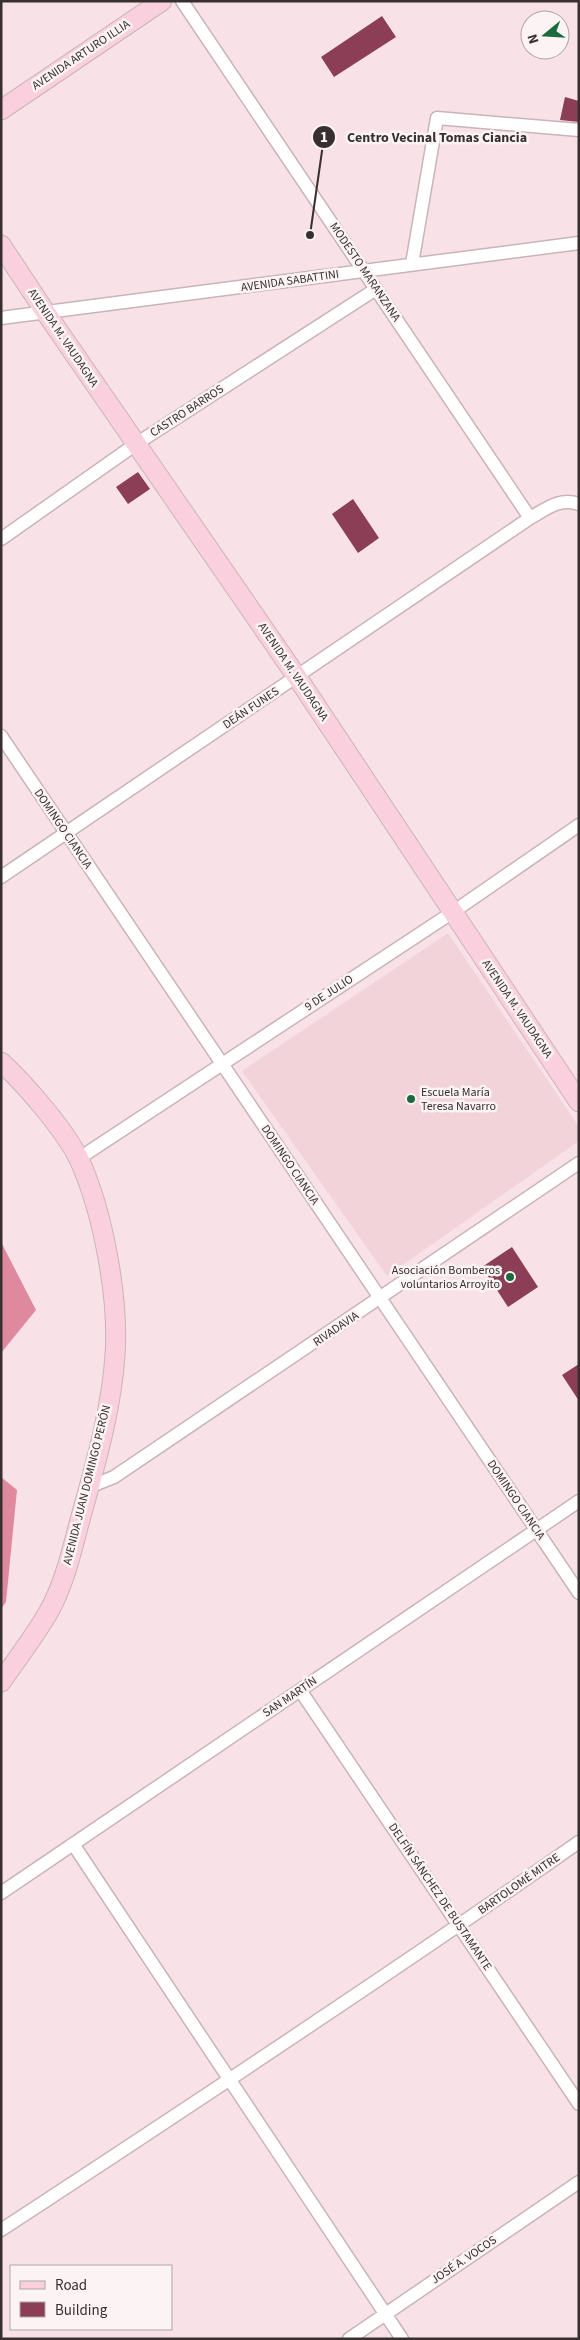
<svg xmlns="http://www.w3.org/2000/svg" width="580" height="2340" font-family="'Source Sans 3',sans-serif">
  <style>
    .built { fill: #f2d3da }
    .forest { fill: #df899f }
    .building { fill: #8b3e55 }
    .lines { fill: none; stroke-linecap: round; stroke-linejoin: round }
    .minor-casing { stroke: #c9b4b8; stroke-width: 15 }
    .secondary-casing { stroke: #c9b4b8; stroke-width: 21 }
    .minor { stroke: #fff; stroke-width: 12 }
    .secondary { stroke: #fbd0de; stroke-width: 19 }
    .poi-dot { fill: #196b3c; stroke: #fcf3f5; stroke-width: 2 }
    .labels { text-anchor: middle; dominant-baseline: central; stroke-width: 5; stroke-linejoin: round; paint-order: stroke }
    .street-label { font-size: 12px; fill: #382f31; stroke: #fcf3f5 }
    .poi-label { font-size: 12px; fill: #382f31; stroke: #fcf3f5; text-anchor: start }
    .leader { fill: none; stroke: #382f31; stroke-width: 2 }
    .callout-dot { fill: #382f31; stroke: #fcf3f5; stroke-width: 2 }
    .mark-label { font-size: 15px; text-anchor: middle; font-weight: bold; fill: #fff }
    .callout-label { font-size: 14px; text-anchor: middle; font-weight: bold; fill: #382f31; stroke: #fcf3f5; stroke-width: 5; stroke-linejoin: round; paint-order: stroke }
  </style>
  <rect width="100%" height="100%" fill="#f8e2e7"/>
  <!-- built -->
  <path class="built" d="M448 933 579 1127V1141L387 1276 242 1071Z"/>
  <!-- forest -->
  <path class="forest" d="M1 1242 36 1310 1 1353Z
    M1 1477 17 1490 6 1602 1 1609Z"/>
  <!-- building -->
  <path class="building" d="M382 16 396 37 334 77 321 57Z
    M565 97 579 101V122L560 120Z
    M138 472 150 489 128 504 116 487Z
    M353 499 379 538 358 553 332 514Z
    M512 1247 538 1287 508 1307 482 1267Z
    M579 1364V1401L562 1375Z"/>
  <g class="lines">
    <!-- minor casing -->
    <g class="minor-casing">
      <path id="minor" d="M182 1 530 518
        M412 264 437 118 579 130
        M1 318 579 243
        M1 539 136 444 376 289
        M1 736 579 1593
        M1 877 530 518C546 509 560 497 579 504
        M78 1159 453 912 579 825
        M89 1487 114 1477 579 1163
        M300 1690 579 2104
        M73 1844 402 2339
        M1 1893 579 1501
        M1 2230C195 2103 389 1975 579 1842
        M349 2339 579 2182"/>
    </g>
    <!-- secondary casing -->
    <g class="secondary-casing">
      <path id="secondary" d="M1 110 162 1
        M1 245 46 313 297 677 579 1102
        M1 1062C26 1085 64 1129 79 1159 103 1212 119 1297 115 1355 112 1404 98 1455 85 1502 74 1539 67 1580 48 1613 34 1637 17 1659 1 1682"/>
    </g>
    <!-- minor -->
    <use href="#minor" class="minor"/>
    <!-- secondary -->
    <use href="#secondary" class="secondary"/>
  </g>
  <!-- markers -->
  <g class="poi-dot">
    <circle cx="411" cy="1099" r="5"/>
    <circle cx="510" cy="1277" r="5"/>
  </g>
  <g class="labels">
    <!-- street labels -->
    <g class="street-label">
      <text transform="translate(81 55) rotate(-34)">AVENIDA ARTURO ILLIA</text>
      <text transform="translate(365 272) rotate(56)">MODESTO MARANZANA</text>
      <text transform="translate(290 281) rotate(-8)">AVENIDA SABATTINI</text>
      <text transform="translate(63 338) rotate(56)">AVENIDA M. VAUDAGNA</text>
      <text transform="translate(187 411) rotate(-33)">CASTRO BARROS</text>
      <text transform="translate(293 672) rotate(56)">AVENIDA M. VAUDAGNA</text>
      <text transform="translate(251 708) rotate(-34)">DEÁN FUNES</text>
      <text transform="translate(63 829) rotate(56)">DOMINGO CIANCIA</text>
      <text transform="translate(329 993) rotate(-33)">9 DE JULIO</text>
      <text transform="translate(517 1009) rotate(56)">AVENIDA M. VAUDAGNA</text>
      <text transform="translate(290 1165) rotate(56)">DOMINGO CIANCIA</text>
      <text transform="translate(336 1329) rotate(-34)">RIVADAVIA</text>
      <text transform="translate(87 1485) rotate(-76)">AVENIDA JUAN DOMINGO PERÓN</text>
      <text transform="translate(516 1500) rotate(56)">DOMINGO CIANCIA</text>
      <text transform="translate(290 1697) rotate(-34)">SAN MARTÍN</text>
      <text transform="translate(519 1884) rotate(-35)">BARTOLOMÉ MITRE</text>
      <text transform="translate(440 1897) rotate(56)">DELFÍN SÁNCHEZ DE BUSTAMANTE</text>
      <text transform="translate(464 2260) rotate(-34)">JOSÉ A. VOCOS</text>
    </g>
    <!-- poi labels -->
    <g class="poi-label">
      <text x="421" y="1092">Escuela María<tspan x="421" dy="14">Teresa Navarro</tspan></text>
      <text x="500" y="1270" text-anchor="end">Asociación Bomberos<tspan x="500" dy="14">voluntarios Arroyito</tspan></text>
    </g>
  </g>
  <!-- callouts -->
  <path class="leader" d="M310 235L324 137"/>
  <g class="callout-dot">
    <circle cx="310" cy="235" r="5"/>
    <circle cx="324" cy="137" r="12"/>
  </g>
  <g class="mark-label">
    <text x="324" y="142">1</text>
  </g>
  <g class="callout-label">
    <text x="437" y="142">Centro Vecinal Tomas Ciancia</text>
  </g>
  <!-- border -->
  <rect width="580" height="2340" fill="none" stroke="#382f31" stroke-width="5"/>
  <!-- legend -->
  <rect x="10" y="2265" width="162" height="65" fill="#fcf3f5" stroke="#aea5a7"/>
  <rect x="20" y="2281" width="25" height="8" fill="#fbd0de" stroke="#aea5a7"/>
  <text x="55" y="2290" font-size="15" fill="#382f31">Road</text>
  <rect x="20" y="2302" width="25" height="15" fill="#8b3e55" stroke="#aea5a7"/>
  <text x="55" y="2315" font-size="15" fill="#382f31">Building</text>
  <!-- north arrow -->
  <g transform="translate(545 35) rotate(252)"><circle r="24" fill="#fcf3f5" stroke="#aea5a7"/>
  <path d="M0-4L9 19L0 12L-9 19Z" fill="#196b3c"/>
  <text y="-8" font-size="14" font-weight="bold" text-anchor="middle" fill="#382f31">N</text>
  </g>
</svg>
